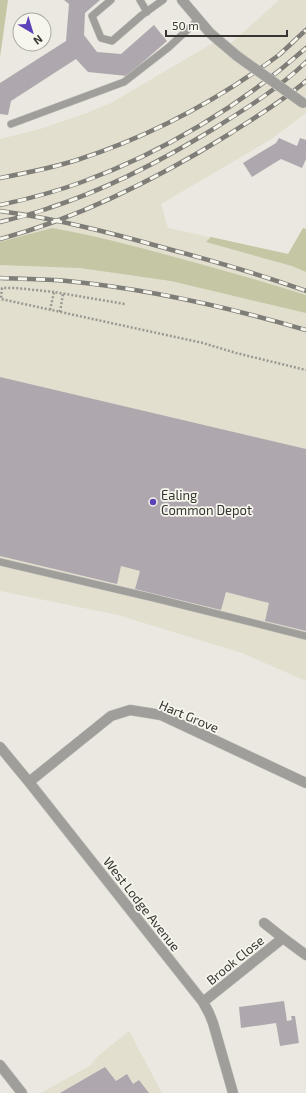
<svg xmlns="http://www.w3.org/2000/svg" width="306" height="1093" font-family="'Exo 2',sans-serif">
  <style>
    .built { fill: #e2dfcf }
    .green { fill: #c4c6a4 }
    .building { fill: #aea8ae }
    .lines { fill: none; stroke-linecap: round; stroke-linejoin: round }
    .service-casing { stroke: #c6c4bd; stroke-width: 8 }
    .minor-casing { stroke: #c6c4bd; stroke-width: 11 }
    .path { stroke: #999892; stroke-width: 2.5; stroke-dasharray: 2 2; stroke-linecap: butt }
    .service { stroke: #a09e9b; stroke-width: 7 }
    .minor { stroke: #a09e9b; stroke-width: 10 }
    .rail-casing { stroke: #7f7d78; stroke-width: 4.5 }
    .rail { stroke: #f7f6ed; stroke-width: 3; stroke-dasharray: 9; stroke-linecap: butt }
    .minor-bridge-casing { stroke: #c6c4bd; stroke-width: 11; stroke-linecap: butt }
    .minor-bridge { stroke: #a09e9b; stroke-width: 10 }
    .poi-dot { fill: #5d41b9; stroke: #f7f6ed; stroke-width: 1.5 }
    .labels { text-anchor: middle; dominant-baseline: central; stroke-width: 3.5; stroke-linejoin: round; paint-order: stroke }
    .poi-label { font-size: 13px; fill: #363532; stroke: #f7f6ed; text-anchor: start }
    .street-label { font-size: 13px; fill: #363532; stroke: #f7f6ed }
  </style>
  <rect width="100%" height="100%" fill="#eae8e0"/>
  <!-- built -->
  <path class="built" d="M279 0H306V113L270 140 161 204 168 228 288 254 306 259V681L242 653 118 615 0 591V139L40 129 84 114 111 103 213 43 230 44Z
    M129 1031 162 1093H41L91 1065 98 1056Z"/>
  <!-- green -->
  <path class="green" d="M0 0H8L0 57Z
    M52 228C92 235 131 245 171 256 216 268 261 281 306 295V313L171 281 80 268 0 265V242Z
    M303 228 306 229V272L292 266 206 242 211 237 288 254Z"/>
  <!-- building -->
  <path class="building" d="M64 0H100L85 13 84 35 97 52 121 54 154 25 167 41 127 76 88 72 76 59 11 101 8 115 0 114V83L66 41 69 4Z
    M279 138 297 146 300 138 306 140V159L302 168 281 159 252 177 243 163 276 143Z
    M0 377 306 449V631L265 621 269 603 226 592 221 610 135 589 140 571 121 566 117 584 0 556Z
    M284 1001 287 1021 292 1020 291 1016H295L299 1043 280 1046 276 1023 241 1028 239 1007Z
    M105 1067 116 1081 127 1074 133 1084 139 1080 149 1093H60Z"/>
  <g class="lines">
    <!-- service casing -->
    <g class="service-casing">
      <path id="service" d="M111 0 92 16 101 38 112 41 142 15 163 0
        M140 0 147 12
        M11 124 124 82 169 47 199 19
        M0 562 154 598 306 636"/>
    </g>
    <!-- minor casing -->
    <g class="minor-casing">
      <path id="minor" d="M182 0 210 33 237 56
        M0 747 29 782 203 1002 209 1013 213 1023 233 1093
        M29 782 111 716 130 710 161 715 306 783
        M264 923 283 938
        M203 1002 283 938 306 955
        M0 1065 22 1093"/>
    </g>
    <!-- path -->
    <path class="path" d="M54 292 16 288H2L1 299 203 343 236 353 306 370
      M50 310 54 292 125 304
      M60 312 63 294"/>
    <!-- service -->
    <use href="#service" class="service"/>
    <!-- minor -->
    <use href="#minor" class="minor"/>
    <!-- rail casing -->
    <g class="rail-casing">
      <path id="rail" d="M0 178C26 173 52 168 77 160 149 137 218 100 279 55 288 47 297 38 306 30
        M0 205C28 199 55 192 82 182 162 153 242 105 306 48
        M0 211C59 219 115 234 172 250 217 262 262 275 306 291
        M0 222C16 218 33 214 49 208 108 189 163 160 215 128 247 108 279 88 306 62
        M0 239C79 218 162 176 231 133 256 117 284 100 306 81
        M0 278C22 279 45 279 67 281 148 289 228 307 306 330"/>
    </g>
    <!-- rail -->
    <use href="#rail" class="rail"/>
    <!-- minor-bridge casing -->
    <g class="minor-bridge-casing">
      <path id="minor-bridge" d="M237 56 303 103"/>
    </g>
    <!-- minor-bridge -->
    <use href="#minor-bridge" class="minor-bridge"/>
  </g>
  <!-- markers -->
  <circle class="poi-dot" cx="153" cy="502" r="4"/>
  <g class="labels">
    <!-- poi labels -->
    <g class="poi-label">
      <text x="161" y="495">Ealing<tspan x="161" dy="15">Common Depot</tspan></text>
    </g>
    <!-- street labels -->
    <g class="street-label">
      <text transform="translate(189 716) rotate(23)">Hart Grove</text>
      <text transform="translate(142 904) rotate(52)">West Lodge Avenue</text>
      <text transform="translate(235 960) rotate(-39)">Brook Close</text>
    </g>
  </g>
  <!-- north arrow -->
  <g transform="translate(32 32) rotate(142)"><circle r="19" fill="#f7f6ed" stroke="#aaa9a2"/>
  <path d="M0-3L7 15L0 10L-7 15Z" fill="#5d41b9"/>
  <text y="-6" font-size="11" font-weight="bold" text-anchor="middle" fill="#363532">N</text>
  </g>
  <!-- scale -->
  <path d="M166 30v6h121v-6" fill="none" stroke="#363532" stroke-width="2"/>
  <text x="172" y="30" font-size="12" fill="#363532" stroke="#f7f6ed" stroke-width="3" paint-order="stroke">50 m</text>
</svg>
